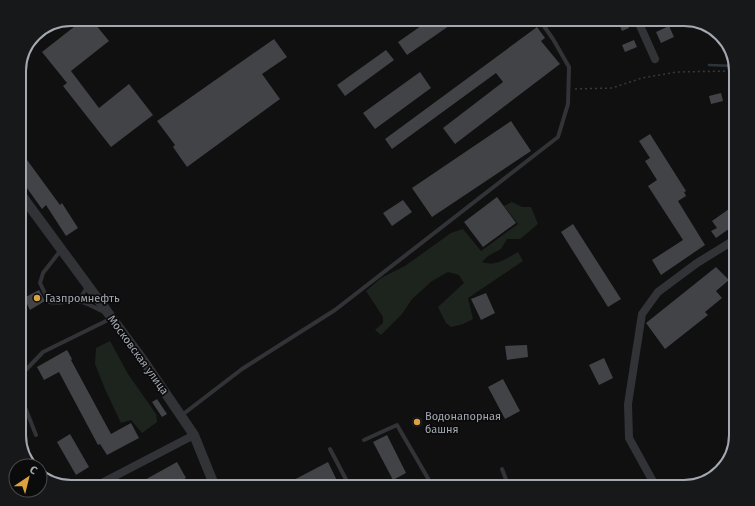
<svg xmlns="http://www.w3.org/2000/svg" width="755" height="506" font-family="'Fira Sans',sans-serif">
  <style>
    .green { fill: #1d241e }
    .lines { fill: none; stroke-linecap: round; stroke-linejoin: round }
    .stream { stroke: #2d353a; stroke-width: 2.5 }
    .building { fill: #424347 }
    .path { stroke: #38393d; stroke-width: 1.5; stroke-dasharray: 2 3; stroke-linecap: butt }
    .service { stroke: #323336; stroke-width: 4 }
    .minor { stroke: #323336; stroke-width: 8 }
    .tertiary { stroke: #323336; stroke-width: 10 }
    .poi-dot { fill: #dba23f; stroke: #0b0b0c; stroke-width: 1.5 }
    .labels { text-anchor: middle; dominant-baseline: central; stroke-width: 3.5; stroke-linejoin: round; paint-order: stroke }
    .poi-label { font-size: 11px; fill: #a3a8b1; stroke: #0b0b0c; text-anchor: start }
    .street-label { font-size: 11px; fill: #a3a8b1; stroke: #0b0b0c }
    .rim { fill: none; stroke: #a3a8b1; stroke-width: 2 }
  </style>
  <rect width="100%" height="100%" fill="#101011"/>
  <!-- green -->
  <path class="green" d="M512 202 522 207H531L538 224 520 239H507L501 249 488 256 482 262C496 267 507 258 518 252L523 261 468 298 473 319 463 324 451 327 446 323 438 307 464 283 459 275 448 272 432 281 412 299 402 314 381 335 375 330 383 323V317L366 291 381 278 405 266 451 233 463 229 481 251 518 224 504 206Z
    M110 341 128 374 156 414 157 422 142 433 131 420 121 423 105 389 95 364 96 348Z"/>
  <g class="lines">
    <!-- stream -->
    <path class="stream" d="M709 65 735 66"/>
  </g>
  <!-- building -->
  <path class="building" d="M84 19H91L109 41 71 71 99 108 129 84 153 115 111 147 63 86 67 83 42 52Z
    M431 19H459L407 55 398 42Z
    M617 19H625L629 28 622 31Z
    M669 26 674 37 661 43 656 32Z
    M537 27 545 38 541 41 560 64 455 144 443 128 503 82 496 73 392 149 385 139Z
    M274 39 287 57 262 74 280 99 187 167 173 147 175 145 157 121Z
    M634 40 637 47 625 52 622 45Z
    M386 50 394 60 345 96 337 85Z
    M420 72 431 88 375 129 363 113Z
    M721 93 723 101 711 104 709 96Z
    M511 121 531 151 432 217 412 188Z
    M650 134 686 191 684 192 686 196 678 201 705 245 661 275 652 260 683 240 648 186 657 180 645 161 650 158 639 141Z
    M19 149 60 205 62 203 78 228 66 236 46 205 42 209 19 177Z
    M497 197 516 223 483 247 464 222Z
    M403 200 412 212 392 226 383 213Z
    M736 204V224L716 238 711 231 717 228 712 221Z
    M573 224 621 299 608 307 561 232Z
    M716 267 729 280 716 291 722 298 705 312 708 315 665 349 646 323Z
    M39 290 45 301 30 310 24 298Z
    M486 293 495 313 481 320 471 299Z
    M527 345 528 357 507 360 505 346Z
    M67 350 72 359 71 360 111 434 131 423 139 438 107 455 100 444 98 445 59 372 44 380 37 367Z
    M604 358 613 378 599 385 589 365Z
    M503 379 520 411 505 419 488 387Z
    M157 399 167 414 162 417 152 402Z
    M412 422a5 5 0 1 1 10 0a5 5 0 1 1-10 0Z
    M70 434 89 467 76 475 57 442Z
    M387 435 406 473 393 480 373 442Z
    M177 462 186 478 170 487H132Z
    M328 462 340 487H290L288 483Z"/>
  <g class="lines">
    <!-- path -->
    <path class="path" d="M575 89 612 88 642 78 677 72 732 71 736 73"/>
    <!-- service -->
    <path class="service" d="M61 250 43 273 40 283 49 302C61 304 64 301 75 301 86 301 94 308 104 312
      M75 301 81 297 87 287
      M19 377 43 352 112 318
      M19 392 36 435
      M182 415 242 369 335 310 558 137 568 104 569 67 553 39 539 19
      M364 440 397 425 433 487
      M330 449 350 487
      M502 469 509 487
      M109 479 113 487
      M282 485 283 487"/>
    <!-- minor -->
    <path class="minor" d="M637 19 655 59
      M94 487 194 435
      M656 487 629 438 628 404 642 314 658 292 697 263 736 239"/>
    <!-- tertiary -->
    <path class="tertiary" d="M19 192 145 363 194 435 215 487"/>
  </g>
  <!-- markers -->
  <g class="poi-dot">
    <circle cx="37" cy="298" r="4"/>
    <circle cx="417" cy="422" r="4"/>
  </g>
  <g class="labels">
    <!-- poi labels -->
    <g class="poi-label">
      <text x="45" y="298">Газпромнефть</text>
      <text x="425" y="416">Водонапорная<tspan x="425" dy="13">башня</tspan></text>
    </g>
    <!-- street labels -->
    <g class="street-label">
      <text transform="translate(138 355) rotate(54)">Московская улица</text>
    </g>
  </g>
  <!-- crop -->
  <path d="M0 0H755V506H0ZM71 26H684A45 45 0 0 1 729 71V435A45 45 0 0 1 684 480H71A45 45 0 0 1 26 435V71A45 45 0 0 1 71 26Z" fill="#171819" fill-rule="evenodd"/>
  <path class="rim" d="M71 26H684A45 45 0 0 1 729 71V435A45 45 0 0 1 684 480H71A45 45 0 0 1 26 435V71A45 45 0 0 1 71 26Z"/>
  <!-- north arrow -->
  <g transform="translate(28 478) rotate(35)"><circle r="19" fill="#0b0b0c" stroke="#484a4e"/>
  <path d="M0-3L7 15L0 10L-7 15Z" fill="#dba23f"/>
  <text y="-6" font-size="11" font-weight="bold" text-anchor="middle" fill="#a3a8b1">С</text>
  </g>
</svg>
